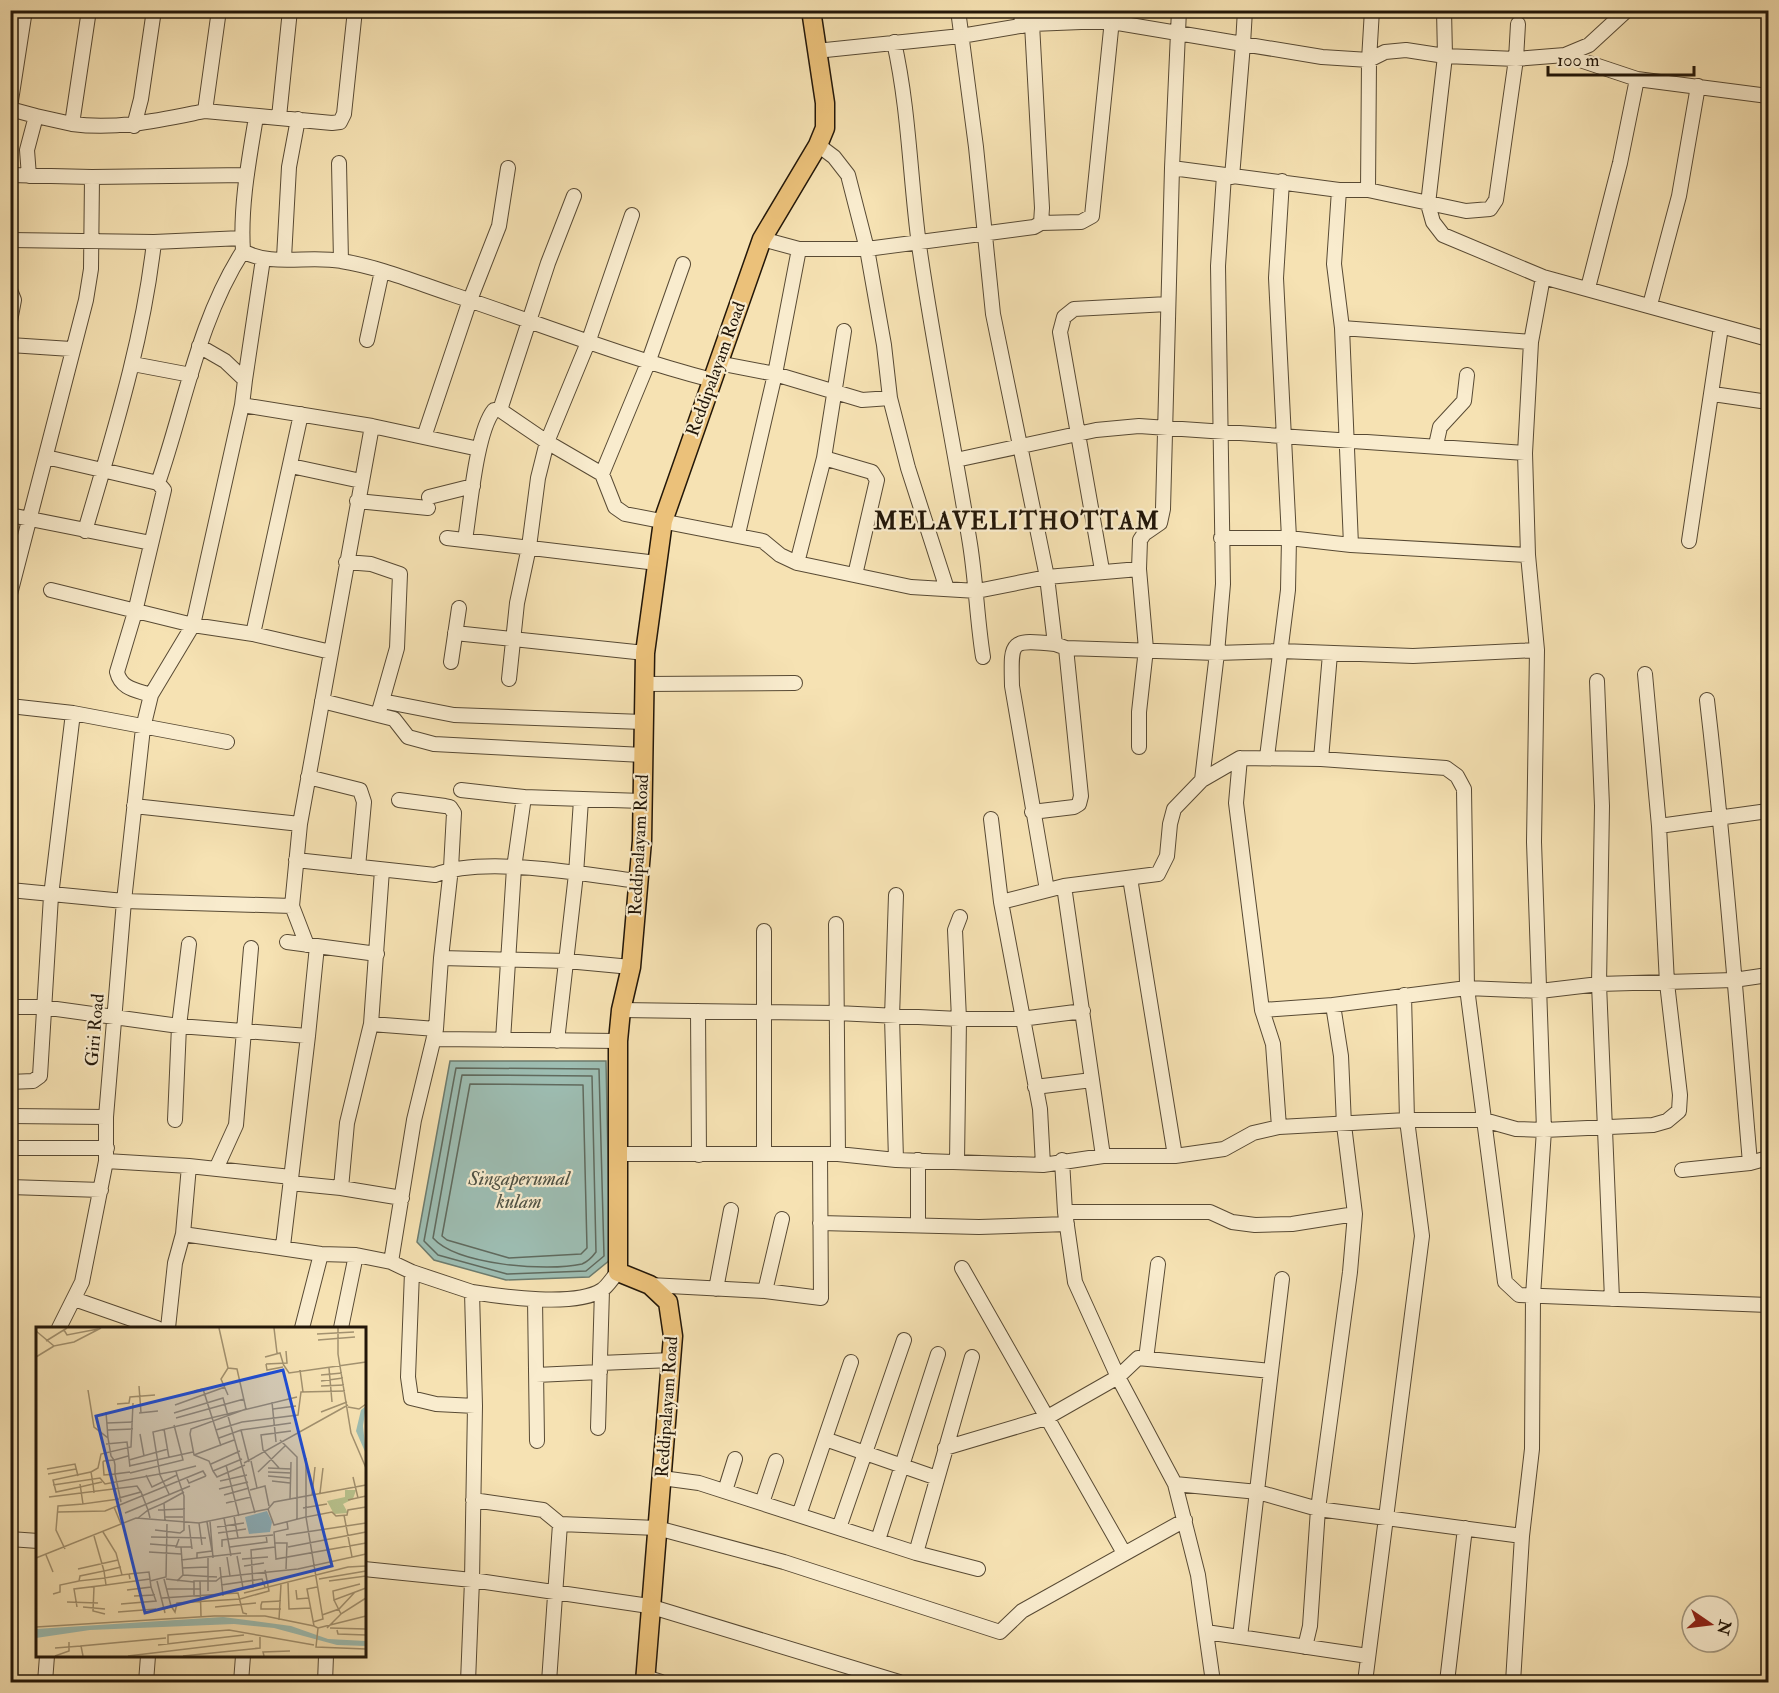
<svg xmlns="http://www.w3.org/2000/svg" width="1779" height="1693" font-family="'IM FELL Double Pica',serif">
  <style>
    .water { fill: #9dbdb2; stroke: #6c7b6e; stroke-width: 1.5 }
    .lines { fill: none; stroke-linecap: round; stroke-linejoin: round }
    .shore { stroke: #606a5e; stroke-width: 1.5 }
    .minor-casing { stroke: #584a34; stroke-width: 16 }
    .major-casing { stroke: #231709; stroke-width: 21 }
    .minor { stroke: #f9ecce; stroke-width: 14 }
    .major { stroke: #ebc17a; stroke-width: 18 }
    .labels { text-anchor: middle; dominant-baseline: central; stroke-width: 4.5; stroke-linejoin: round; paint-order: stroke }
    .street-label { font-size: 18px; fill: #231709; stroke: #f9ecce }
    .water-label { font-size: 20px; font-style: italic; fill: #4e5144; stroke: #f9ecce }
    .district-label { font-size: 24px; font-weight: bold; letter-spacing: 1.5px; fill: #231709; stroke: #f9ecce }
    .inset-road { fill: none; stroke: #a2916f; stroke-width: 1.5 }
    .view { fill: #1d4ed8; fill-opacity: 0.15; stroke: #1d4ed8; stroke-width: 3 }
    .inset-edge { fill: none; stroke: #231709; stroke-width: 3 }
  </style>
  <rect width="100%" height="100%" fill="#f6e2b3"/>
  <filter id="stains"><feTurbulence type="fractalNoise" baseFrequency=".00333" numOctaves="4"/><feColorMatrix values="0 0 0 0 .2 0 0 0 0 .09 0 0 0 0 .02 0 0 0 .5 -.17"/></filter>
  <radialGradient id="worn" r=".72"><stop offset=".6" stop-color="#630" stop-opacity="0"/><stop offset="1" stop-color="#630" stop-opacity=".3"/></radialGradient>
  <!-- water -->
  <path class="water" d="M450 1061H606L610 1260 589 1277 506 1280 434 1260 417 1242Z"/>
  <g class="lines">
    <!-- shore -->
    <path class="shore" d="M456 1068 599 1069 604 1256 586 1271 507 1274 438 1255 424 1241Z
      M462 1075 592 1076 596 1252C593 1256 587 1262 582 1264 547 1272 457 1265 433 1238Z
      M470 1084 583 1085 587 1248 581 1254 509 1258 447 1240 442 1236Z"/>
    <!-- minor casing -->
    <g class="minor-casing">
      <path id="minor" d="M89 10 72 124C118 130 160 120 205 111
        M219 10 205 111 332 123 340 122 344 114 355 10
        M958 10 976 147 993 314 1047 577 1055 644 1066 648 1081 796 1079 804 1074 807 1032 812
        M1021 10 1022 26
        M1245 10 1243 44 1322 57 1369 60 1385 52 1406 50 1445 56 1516 59 1565 55 1589 45 1627 10
        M1444 10 1445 56 1428 204 1433 222 1443 235 1543 277 1768 339
        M894 42C909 109 910 177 919 245 933 345 954 444 970 544 976 582 977 619 983 657
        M816 51 961 36 1032 24 1081 22H1112L1243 44 1232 177
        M1565 55 1637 79 1768 96
        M10 107 25 10
        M10 109 36 116 27 150 29 176
        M36 116 72 124
        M256 117C249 160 240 206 243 251 270 267 310 255 341 261 379 267 415 282 451 294 538 323 623 357 712 380
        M279 117 290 10
        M134 126 141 99 154 10
        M818 145 834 157 848 175 867 249 1034 227 1041 223 1042 208 1032 24
        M339 163 341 261
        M1172 168 1339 190H1368L1466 211 1490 209 1496 200 1516 59 1518 24
        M10 175 92 177 247 175
        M1224 175 1218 266 1223 584 1217 653 1281 651 1413 656 1537 650
        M1339 190 1334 264 1342 328 1351 545
        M1368 190 1369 60 1372 10
        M1041 223 1081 222 1092 216 1113 10
        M10 240 154 242 242 238
        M284 258 289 167 298 119
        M683 264 648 363 602 474 615 507 625 514 763 541 780 555 797 563 911 587 977 591 1047 577 1139 569 1146 649 1139 712V747
        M1588 288 1620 163 1637 79
        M10 290 14 300 10 321
        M1650 305 1679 196 1698 86
        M1342 328 1531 342
        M367 340 382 271
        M10 345 71 349
        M718 363 775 374 862 400 890 398 884 345 867 249H799
        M133 364 191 375
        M245 380 263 259
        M1713 394 1768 402
        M890 398 908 468 947 589
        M242 405 372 426 479 449
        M500 410 548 263 574 196
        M424 437 470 300 499 226 508 168
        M1436 445 1440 427 1464 401 1467 375
        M1525 453 1531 342 1543 277
        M46 457 158 483 164 490 135 612 117 672C121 689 136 690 151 695L143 728 124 901 106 1117V1161L82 1282 59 1328
        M824 458 872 472 877 480 855 575
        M956 460 1096 430 1139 426 1525 453 1528 555 1537 650 1534 842 1544 1130 1533 1296 1532 1449 1522 1536 1513 1682
        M291 466 361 481
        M158 483C185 405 198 321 243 251
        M429 497 473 486
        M357 501 428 508
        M10 515 151 543
        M85 531C113 435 143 341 154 242
        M738 534 775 374 799 249 762 239
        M447 538 657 563
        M1221 538H1289L1351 545 1528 555
        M465 540C470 510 476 432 494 410H500L547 442 602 474
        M1689 541 1721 327
        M346 562 371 564 400 574 397 648 380 708
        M797 563 824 458 844 331
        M1139 569 1140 540 1144 534 1160 523 1163 509 1172 168 1179 10
        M1102 570 1060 332 1064 317 1074 309 1168 304
        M51 590 193 625 253 634 331 652
        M10 594 86 300 91 269 92 177
        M455 633 645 653
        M253 634 301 414
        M1066 648 1217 653 1202 780
        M451 662 459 608
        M509 679 517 603 529 547 538 478 547 442 589 340 632 215
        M1597 681 1602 806 1599 984 1612 1299
        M644 684 795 683
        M151 695 193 625 242 405 245 380 225 361 199 346
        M1707 700C1725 854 1737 1009 1750 1163
        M322 701 394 719 408 737 434 744 643 755
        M382 701 454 715 643 722
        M10 706 73 713 227 742
        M1267 757 1288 590 1289 538 1276 278 1282 181
        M1240 758 1236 803 1262 1010 1273 1044 1279 1127
        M1321 759 1330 654
        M308 777 360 790 364 802 358 867
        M461 790 524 797 642 801
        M399 800 445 806 450 807 454 813 451 868 441 958
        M134 806 300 824
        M991 819 1001 902
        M1659 826 1768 811
        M296 860 435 875C485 855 584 875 639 881
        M382 870 371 1024 347 1123 341 1188 402 1198
        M1130 878 1175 1156
        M10 890 124 901 292 906
        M1047 890 1012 686C1011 641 1009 639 1055 644
        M836 924 838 1154
        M764 931V1154
        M287 942 377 954
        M307 945 292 906 300 824 372 426
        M10 1007H42L179 1026 308 1036 283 1246
        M621 1010 837 1013 959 1019H1021L1083 1011
        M1262 1010 1333 1005 1467 988 1540 991 1599 984 1734 980 1768 975
        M698 1011 699 1155
        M371 1024 436 1029
        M308 1036 317 946
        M434 1039 618 1041
        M503 1040 514 868 524 797
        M557 1041 576 874 581 800
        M10 1082 33 1081 40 1076 51 896 73 713
        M1035 1087 1092 1080
        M10 1116 106 1117
        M175 1120 179 1026 189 944
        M10 1148H107
        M617 1154H838L896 1160 1043 1165 1103 1156H1175L1224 1149 1253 1133 1279 1127 1407 1120H1484L1516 1129 1544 1130 1653 1125 1667 1121 1679 1111 1680 1095 1667 983 1659 826 1645 674
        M1103 1156 1064 886 1158 874 1167 856 1170 824 1174 809 1202 780 1240 758 1321 759 1446 768 1457 776 1464 789 1467 988 1505 1282 1519 1295 1768 1305
        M896 1160 892 1017 896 895
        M1062 1160 1065 1212 1075 1282 1118 1377 1175 1484 1198 1575 1213 1682
        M106 1161 189 1166 183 1234
        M957 1161 959 1019 955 930 960 917
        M1043 1165 1040 1109 1001 902 1064 886
        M189 1166 291 1177
        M216 1169 236 1125 251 948
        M1682 1170 1750 1163 1768 1158
        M290 1183 341 1188
        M10 1187 101 1190
        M1065 1212H1210L1232 1222 1255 1225 1292 1224 1355 1214
        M820 1223 979 1227 1067 1224
        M918 1225V1160
        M391 1262 414 1120 436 1029 441 958 567 961 631 967
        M962 1268 1124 1553
        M412 1272 472 1292
        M618 1272C613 1277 608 1286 602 1290 576 1307 503 1297 472 1292L475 1406 472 1580 649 1606 899 1682
        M650 1285 765 1291 821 1298 820 1154
        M716 1289 731 1210
        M765 1291 782 1219
        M74 1299 157 1328
        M535 1299 537 1441
        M168 1328 175 1263 183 1234 321 1254 356 1255 391 1262 412 1272 408 1377 411 1398 436 1404 475 1406
        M302 1328 321 1254
        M341 1328 356 1255
        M1146 1359 1158 1264
        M600 1363 672 1360
        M1271 1371 1282 1279
        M536 1375 600 1372
        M598 1428 602 1290
        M825 1439 937 1478
        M945 1448 1046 1418 1118 1377 1138 1358 1271 1371 1240 1637
        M662 1478 699 1483 916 1553 978 1569
        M1175 1484 1258 1492 1318 1509 1522 1536
        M725 1491 735 1459
        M473 1500 543 1510 560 1524 657 1528 784 1562 1000 1632 1022 1611 1185 1520
        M762 1503 776 1461
        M799 1515 851 1362
        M839 1528 904 1340
        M10 1539 38 1541
        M878 1540 938 1354
        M916 1553 972 1357
        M364 1569 472 1580 468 1682
        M1206 1632 1368 1656
        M1305 1647 1310 1626 1318 1509 1350 1272 1355 1214 1344 1125 1341 1056 1333 1005
        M645 1677 661 1682
        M45 1682 47 1656
        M146 1682 148 1656
        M241 1682 243 1656
        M325 1682 326 1656
        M549 1682 560 1524
        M1365 1682 1422 1236 1407 1120 1404 995
        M1447 1682 1465 1528"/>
    </g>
    <!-- major casing -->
    <g class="major-casing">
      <path id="major" d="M645 1682 673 1336 668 1302 650 1285 618 1272V1041L621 1010 631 967 642 841 645 653 663 521 762 239 818 145 825 128V103L811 10"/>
    </g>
    <!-- minor -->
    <use href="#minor" class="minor"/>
    <!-- major -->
    <use href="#major" class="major"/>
  </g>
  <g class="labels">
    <!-- street labels -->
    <g class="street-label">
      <text transform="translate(716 369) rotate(-70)">Reddipalayam Road</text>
      <text transform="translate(639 845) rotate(-87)">Reddipalayam Road</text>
      <text transform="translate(95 1030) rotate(-85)">Giri Road</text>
      <text transform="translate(667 1407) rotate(-86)">Reddipalayam Road</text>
    </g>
    <!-- water labels -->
    <g class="water-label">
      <text x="519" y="1178">Singaperumal<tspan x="519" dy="23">kulam</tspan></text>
    </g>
    <!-- district labels -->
    <g class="district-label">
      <text x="1017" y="521">MELAVELITHOTTAM</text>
    </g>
  </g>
  <!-- overview -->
  <g transform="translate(36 1327)">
    <rect width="330" height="330" fill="#f6e2b3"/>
    <path d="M309 163H320L317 172 307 177 312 186 298 187 291 174 309 170Z" fill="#b9c48f"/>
    <path d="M330 79 327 99 330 127 320 104 325 83ZM231 184 236 195 234 205 213 207 209 190ZM187 290 255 299 292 312 330 314V319L301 318 238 301 198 297 54 303 0 311V302Z" fill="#9dbdb2"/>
    <path class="inset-road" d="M183 1 192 41 201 42 210 82 155 102 154 107 158 128 173 134 177 144 206 132M238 1 241 26M302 1V27L315 106 330 141M28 3 31 8 62 2M0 4 18 19 38 15 65 1M281 7 318 5M282 13 319 10M10 14 31 1M0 30 18 19M229 30 244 26 247 36M230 37 251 36 250 24M230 37 231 43 247 40M247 37 253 46 330 35M293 41 296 75M264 43 267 65M285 48 306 46M285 54 307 51M103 59 105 86M285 59 308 58M52 63 58 100 72 111 75 129 78 133 79 138V147L68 148 67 135 68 134 78 133 92 129M158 64 167 62 185 119M192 68 185 52 192 41M236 75 240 115M81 77 93 76 94 70 119 68M139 78 189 60M312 80 323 82 330 77M237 82 260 79M70 85 72 111M285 85 311 75M103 86 122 84M138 86 187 71 219 186M140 91 208 72M71 96 97 95M128 102 133 131M72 103 97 102M180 103 206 95 262 88 265 65 309 64M205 103 213 135M104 107 108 129M183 111 205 103 255 96M244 113 261 130V192M70 117 91 115 94 140M158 128 198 113M93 133 132 122M215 134 221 161M208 136 312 78M175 137 204 124M190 138 203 189M93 139 157 125M232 141 255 142M243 141 227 123 225 108 255 104M11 142 39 137 42 149M177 144 181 150 209 138M55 145 62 141 65 127 95 120 97 76M222 145 249 119M232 145 255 146M94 146 147 133 138 98M12 147 40 142M110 148 116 160 141 148 140 144 160 139M232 149 254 151M317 150 322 171M151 152 153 156 170 149M184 154 211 148M236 154 254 156M44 157 47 177 83 172M17 158 64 151 69 157 140 144M183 162 212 155M214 163 229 159 233 179M58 166 57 157 55 145 17 153 20 165 44 160 57 157 66 155M284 166 287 141M133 167 124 148 117 105 261 70M188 168 213 161M276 168 279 140M13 170 101 159 105 165M83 171 105 165 112 183 102 191M254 172 255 135M312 173 330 169M85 175 79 147 94 145M128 176 148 165M190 176 215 170M78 180 85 197M267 181 291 177M232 182 238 198 270 190V131M122 183 149 182M22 185 69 184 167 144 170 149M89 186 154 159M308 188 316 230M198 189 202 211 237 208M128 190H147M114 191 112 183 128 176 129 194M188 191 195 229M174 194 177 231M171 195 176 224M251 195 252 202 238 205 240 232 330 216M163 196 166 218M153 198 156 222M181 200 208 196M119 203 144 206 148 203V169L141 148M67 205 80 226 86 248 93 247 94 252M182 206 210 202M250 208 330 196M115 210 170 211M143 212 140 220H155M238 216H251L250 242M114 217 140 219M186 220V213L202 211M194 220 231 215 230 208M252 220 330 205M29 222 20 203 22 179 47 177M113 225 145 227M10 228 17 245M201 229 207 261 217 260 215 223 239 220M191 230 194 249M0 231 100 191 163 196 232 182 238 175 330 158M172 231V264M161 232V226L176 224M206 232 232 230M145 233 205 226M208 239 228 236M85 240 68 244 69 251 86 248M184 240 187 269M146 241 172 240M42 242 82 233M147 248 181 250M185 250 262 242 330 227M130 252 158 255M283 252 330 244M114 254 130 250 131 197M121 254 129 286M141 254 147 248 145 220M164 254 165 289M293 254 330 249M252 256 253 282 275 281M324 257 297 264 298 273 330 261M70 258 114 252M185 258 226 252 229 260M58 260 57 284 69 287M281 260 271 262 278 299 282 301 280 320 330 322M131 262H165M91 263 115 260 113 245 93 247M260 263 261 272 273 271M208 266 312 240 330 239M17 267 24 265V258L43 254M158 268V254H180L185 250M98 269 119 268M126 271 202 266 207 286 211 287M298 273 305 287 330 271M31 275 62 276M85 277 120 274 115 260M135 279 139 285 141 276 204 272 233 264 229 243M41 280 38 262 70 258 69 251 43 254 44 249 68 244 58 209M47 280 69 282M179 280 220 276M128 282 135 279 128 252M245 282H225V278L226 275 245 274M82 285 120 282M286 288 303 282 319 265M243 293 245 257M277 295 287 292 270 190 296 185 300 189 311 188 312 183 330 180M0 300 178 289H229L278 299M282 301 330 289M291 301 305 287M294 301 330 302M301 303 302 307 330 308M132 317V308L193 303 278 318M122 318 208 308M19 321 45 319M19 329 33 324V315M47 329 45 319 130 311M92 329 217 314M147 329 224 321V308M228 329 227 325 254 324"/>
    <path class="view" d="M247 43 296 239 109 286 60 89Z"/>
    <rect width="330" height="330" class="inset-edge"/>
  </g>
  <!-- margin -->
  <rect width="1779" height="1693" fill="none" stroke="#f6e2b3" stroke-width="36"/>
  <rect x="12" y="12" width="1755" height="1669" fill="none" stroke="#231709" stroke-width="3"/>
  <rect x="18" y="18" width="1743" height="1657" fill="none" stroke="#231709" stroke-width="1.5"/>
  <!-- north arrow -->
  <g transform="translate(1710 1624) rotate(104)"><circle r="28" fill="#f9ecce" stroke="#a3977f" stroke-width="1.5"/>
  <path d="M0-4.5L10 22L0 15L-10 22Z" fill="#8f2418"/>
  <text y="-9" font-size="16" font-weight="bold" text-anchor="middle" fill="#231709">N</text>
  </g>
  <!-- scale -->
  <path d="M1548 66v9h146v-9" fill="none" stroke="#231709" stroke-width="3"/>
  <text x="1557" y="66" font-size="18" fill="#231709" stroke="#f9ecce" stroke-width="4.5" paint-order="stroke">100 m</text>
  <rect width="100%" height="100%" filter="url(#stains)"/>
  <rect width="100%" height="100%" fill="url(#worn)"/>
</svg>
